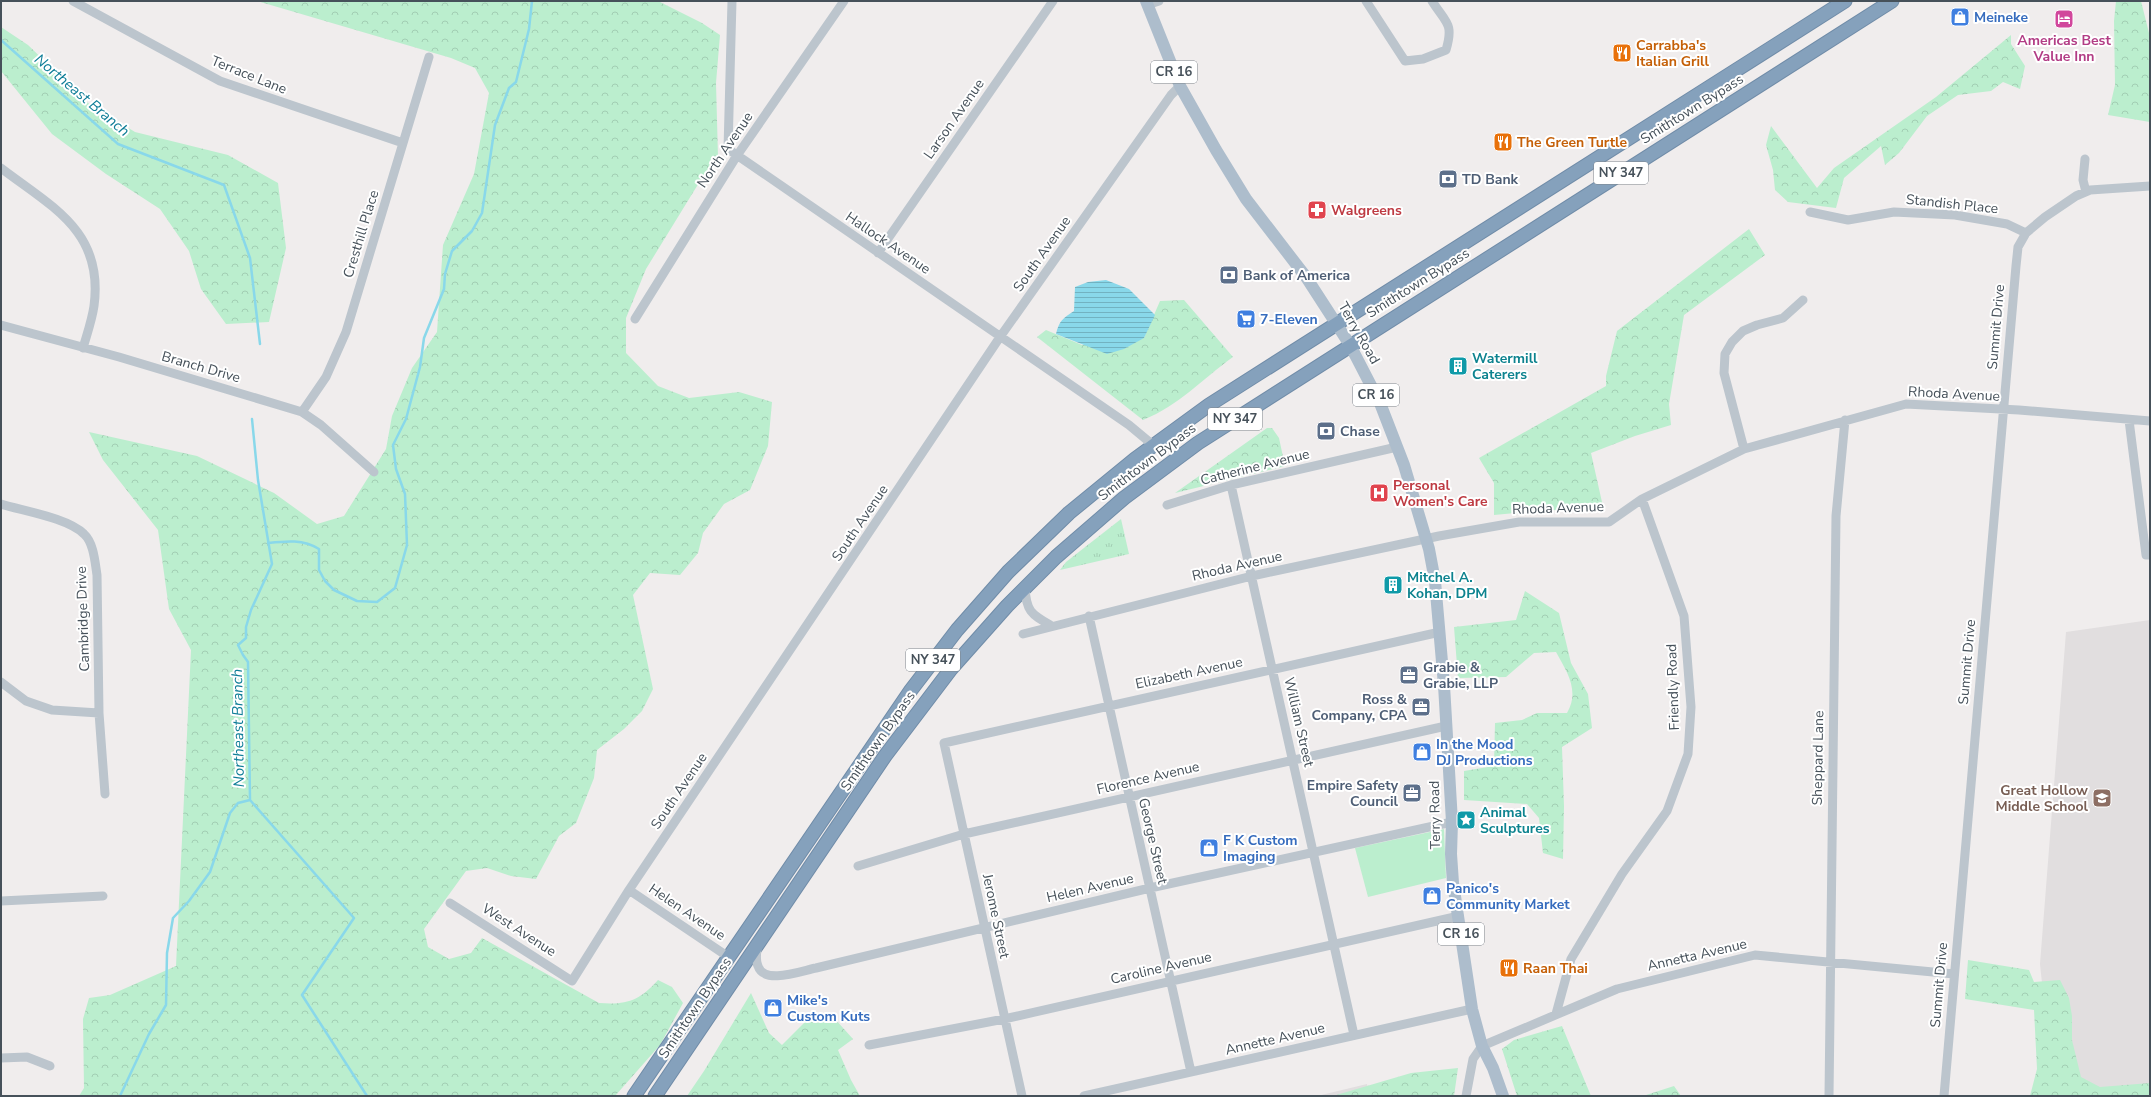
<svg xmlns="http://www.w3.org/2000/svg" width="2151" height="1097" font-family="'Nunito Sans',sans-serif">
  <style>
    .education { fill: #e1dedf }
    .grass { fill: url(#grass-tufts) }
    .forest { fill: url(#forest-crowns) }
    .park { fill: #bbeece }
    .water { fill: url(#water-rules) }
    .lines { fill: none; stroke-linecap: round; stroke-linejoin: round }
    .stream { stroke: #89d8ea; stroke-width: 2.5 }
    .highway-casing { stroke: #708ca8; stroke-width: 15 }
    .minor { stroke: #bcc5cd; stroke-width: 9 }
    .major { stroke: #adbdcc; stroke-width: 12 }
    .highway { stroke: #85a1bc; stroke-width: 13 }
    .labels { text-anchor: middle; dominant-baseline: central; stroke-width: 4; stroke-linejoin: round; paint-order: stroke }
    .shield { fill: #fff; stroke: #7e858c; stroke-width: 1 }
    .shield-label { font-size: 13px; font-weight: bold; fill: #46515a }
    .shop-label { font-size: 14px; font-weight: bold; fill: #366cbe; stroke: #fff; text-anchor: start }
    .hotel-label { font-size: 14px; font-weight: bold; fill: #b23c85; stroke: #fff }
    .food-label { font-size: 14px; font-weight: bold; fill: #c56008; stroke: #fff; text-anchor: start }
    .street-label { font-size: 14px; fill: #46515a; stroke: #fff }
    .service-label { font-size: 14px; font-weight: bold; fill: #4e5e75; stroke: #fff; text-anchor: start }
    .health-label { font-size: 14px; font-weight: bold; fill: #be3a42; stroke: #fff; text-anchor: start }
    .culture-label { font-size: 14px; font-weight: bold; fill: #0d838f; stroke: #fff; text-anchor: start }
    .education-label { font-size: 14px; font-weight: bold; fill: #785e54; stroke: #fff; text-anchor: end }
    .water-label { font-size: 15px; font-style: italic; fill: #0e7d97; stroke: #fff }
  </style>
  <defs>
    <pattern id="grass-tufts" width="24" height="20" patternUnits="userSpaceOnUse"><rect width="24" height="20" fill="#bbeece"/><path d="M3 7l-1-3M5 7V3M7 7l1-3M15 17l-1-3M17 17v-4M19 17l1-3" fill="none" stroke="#a2ceb3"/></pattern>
    <pattern id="forest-crowns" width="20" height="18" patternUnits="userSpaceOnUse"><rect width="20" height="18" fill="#bbeece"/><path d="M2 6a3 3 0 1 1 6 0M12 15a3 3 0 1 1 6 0" fill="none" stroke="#a2ceb3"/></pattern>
    <pattern id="water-rules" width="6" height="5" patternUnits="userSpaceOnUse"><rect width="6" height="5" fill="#89d8ea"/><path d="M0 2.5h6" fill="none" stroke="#72b2c1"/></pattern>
  </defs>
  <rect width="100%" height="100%" fill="#f0eded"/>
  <!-- education -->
  <path class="education" d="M2150 620V1096H2054L2040 964 2066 632Z
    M1367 1084 1368 1096H1317Z"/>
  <!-- grass -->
  <path class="grass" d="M1121 519 1129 554 1060 570 1066 562Z"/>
  <!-- forest -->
  <path class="forest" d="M257 1H658L702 23 720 35 716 83 718 157 697 186 646 269 626 318V353L658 386 689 398 739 392 772 402 768 446 750 490 724 504 703 533 698 553 680 575 650 573 633 595 653 689 642 711 624 729 597 750 594 778 576 823 559 836 536 879 511 876 487 868 466 871 424 929 428 947 449 959 471 953 482 938 599 1003C627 1005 639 1001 658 980L672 987 683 1003 660 1045 615 1096H79L84 1088 83 1019 89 998 110 995 176 966 191 650 169 609 158 530 103 460 89 432 197 456 274 493 317 524 344 516 386 449 392 416 412 368 437 332 443 245 474 174 489 93 475 68 451 58Z
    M2116 1H2141L2150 37V122L2108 115 2115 85 2114 21Z
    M1 27 28 45 88 103 135 132 228 155 278 183 286 248 269 322 226 324 201 289 189 251 160 209 106 174 52 134 1 71Z
    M2011 35V44L2025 66 2020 89 2003 82 1991 91 1958 95 1927 116 1899 153 1885 165 1881 146 1844 178 1836 208 1788 202 1775 190 1773 170 1766 145 1771 126 1817 188 1834 168 1936 97Z
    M1749 229 1765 255 1684 315 1669 404 1671 425 1635 436 1591 453 1604 511 1548 510 1494 515V483L1479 458 1606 386V376L1617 331Z
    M1184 300 1233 357C1201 380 1180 405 1143 420L1037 337 1046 330 1082 345 1144 338 1160 301Z
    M1267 428H1272L1279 438 1285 466 1175 493Z
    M1525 591 1559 613 1571 663 1588 694 1592 728 1562 747 1564 806 1563 859 1543 853 1539 818 1527 804 1464 800V771L1494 766 1495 723 1522 720 1537 713H1567C1580 691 1567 672 1556 652L1534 653 1506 677 1458 678 1454 627 1516 620Z
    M1968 960 2029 970 2034 982 2060 980 2069 998 2072 1016V1040L2081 1077 2100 1087 2150 1083V1096H2030L2037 1069 2034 1010 1965 999Z
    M751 993 769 1033 782 1045 811 1016 835 1019 853 1039 838 1050 851 1080 860 1096H687L704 1071Z
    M1562 1026 1591 1096H1517L1502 1049 1514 1040Z
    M1458 1068 1454 1096H1333L1411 1073Z
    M1674 1086 1681 1096H1643Z"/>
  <!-- park -->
  <path class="park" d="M1444 829 1446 878 1368 897 1355 848Z"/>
  <!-- water -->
  <path class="water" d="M1106 280 1129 289 1155 315 1144 338 1124 349 1107 354 1056 334C1059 321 1063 318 1074 311L1075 287 1088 282Z"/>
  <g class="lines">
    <!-- stream -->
    <path class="stream" d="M1 40 118 144 224 185 250 258 260 344
      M252 419 258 480 272 564 251 610 246 627V638L238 645 243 655 248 662 250 800 354 918 302 995 367 1096
      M268 543C286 541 303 539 319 549V570L325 581 334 590 357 601 377 602 395 588 407 545 405 494 396 469 393 445 406 419 420 367 424 338 444 289 445 274 452 251 472 231 482 213 495 125 509 88 516 82 529 29 532 1
      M120 1096 149 1034 166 1005 167 953 173 918 189 901 210 872 230 813 238 803 250 800"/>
    <!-- highway casing -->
    <g class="highway-casing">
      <path id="highway" d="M634 1096 911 690 957 630 1008 572 1069 513 1135 459 1209 405 1845 1
        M655 1096 885 756 951 669 1007 606 1056 557 1124 498 1198 443 1892 1"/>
    </g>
    <!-- minor -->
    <path class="minor" d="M73 1 220 81 403 143
      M732 1 728 149 1129 425 1153 445
      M1366 1 1405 61 1423 59 1446 50C1454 23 1446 23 1432 1
      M1147 5 1159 1
      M2085 159 2083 180 2086 192
      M1 168C52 207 104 231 94 306 92 320 87 334 83 348
      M1810 212 1848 220 1894 212 1955 215 2007 224 2026 233 2045 217 2076 196 2090 190 2150 186
      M878 253 1053 1
      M635 319 736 157 844 1
      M1 325 119 357 302 412 321 425 374 472
      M302 412 326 377 346 332 429 57
      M2129 420 2146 555H2150
      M1744 449 1724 373 1725 354 1732 342 1743 331 1757 325 1783 318 1803 300
      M1231 485 1354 1035
      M1 504C24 511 68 518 84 534 94 543 95 563 97 575L99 713 105 794
      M1167 505 1231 485 1397 447
      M1025 587C1026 611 1031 614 1050 625
      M1089 616 1191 1072
      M1023 634 1252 576 1439 536 1519 522H1609L1642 499 1744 449 1906 404 2019 410 2150 421
      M1 682 26 701 52 710 99 713
      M858 866 964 834 1446 726
      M629 890 730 958
      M1 901 103 896
      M450 903 572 981 629 890 1000 337 1171 95 1180 86
      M757 947C757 953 755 960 758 966 764 985 801 971 816 968L1150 888 1452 822
      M1556 1014 1571 959 1622 874 1667 811 1688 754 1691 707 1684 616 1642 499
      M869 1045 1004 1019 1459 916
      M1 1058 27 1057 50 1066
      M1022 1096 944 743 1440 632
      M1084 1096 1472 1009
      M1466 1096 1473 1059 1482 1046 1617 989 1755 955 1954 974
      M1829 1096 1836 516 1845 420
      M1944 1096 2016 266 2018 247 2026 233"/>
    <!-- major -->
    <path class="major" d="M1146 1 1180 86 1216 150 1246 199 1306 277 1350 345 1380 403 1404 465 1429 549 1435 581 1444 685 1452 822 1451 854 1453 883 1472 1009 1482 1046 1493 1068 1503 1096"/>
    <!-- highway -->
    <use href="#highway" class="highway"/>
  </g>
  <!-- icons -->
  <defs>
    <g id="shop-square" transform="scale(1)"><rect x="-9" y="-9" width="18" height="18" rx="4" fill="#3f7fe0" stroke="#fff"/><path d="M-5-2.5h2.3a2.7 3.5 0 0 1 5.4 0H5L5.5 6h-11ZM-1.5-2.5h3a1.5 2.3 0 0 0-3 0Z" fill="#fff"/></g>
    <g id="hotel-square" transform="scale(1)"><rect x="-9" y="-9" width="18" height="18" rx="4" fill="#d1479c" stroke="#fff"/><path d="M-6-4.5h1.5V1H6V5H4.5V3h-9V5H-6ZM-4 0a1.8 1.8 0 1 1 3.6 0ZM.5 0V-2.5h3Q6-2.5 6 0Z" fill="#fff"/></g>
    <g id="restaurant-square" transform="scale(1)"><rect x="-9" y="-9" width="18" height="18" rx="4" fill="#e8710a" stroke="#fff"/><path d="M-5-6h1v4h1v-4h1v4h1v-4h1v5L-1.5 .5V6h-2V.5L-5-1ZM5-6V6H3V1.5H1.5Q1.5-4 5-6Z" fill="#fff"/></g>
    <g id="bank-square" transform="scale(1)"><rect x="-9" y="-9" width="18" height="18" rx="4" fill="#5c6f8a" stroke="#fff"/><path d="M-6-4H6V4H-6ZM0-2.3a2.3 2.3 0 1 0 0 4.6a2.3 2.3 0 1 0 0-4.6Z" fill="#fff"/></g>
    <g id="pharmacy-square" transform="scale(1)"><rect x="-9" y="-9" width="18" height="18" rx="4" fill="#e0444e" stroke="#fff"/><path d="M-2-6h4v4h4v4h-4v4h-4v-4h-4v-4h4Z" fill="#fff"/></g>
    <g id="supermarket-square" transform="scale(1)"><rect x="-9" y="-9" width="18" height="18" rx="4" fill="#3f7fe0" stroke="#fff"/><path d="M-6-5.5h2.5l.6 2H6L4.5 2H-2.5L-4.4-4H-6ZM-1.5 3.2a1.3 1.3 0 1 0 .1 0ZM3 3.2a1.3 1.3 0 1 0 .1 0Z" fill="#fff"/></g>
    <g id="building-square" transform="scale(1)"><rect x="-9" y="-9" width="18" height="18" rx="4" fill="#0f9aa8" stroke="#fff"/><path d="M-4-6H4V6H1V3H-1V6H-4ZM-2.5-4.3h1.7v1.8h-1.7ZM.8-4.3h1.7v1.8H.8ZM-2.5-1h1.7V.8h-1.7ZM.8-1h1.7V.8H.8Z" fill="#fff"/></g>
    <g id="hospital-square" transform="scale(1)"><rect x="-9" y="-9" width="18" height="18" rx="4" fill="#e0444e" stroke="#fff"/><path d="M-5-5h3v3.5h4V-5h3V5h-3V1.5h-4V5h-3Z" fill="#fff"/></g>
    <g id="office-square" transform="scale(1)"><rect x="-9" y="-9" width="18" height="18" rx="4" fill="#5c6f8a" stroke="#fff"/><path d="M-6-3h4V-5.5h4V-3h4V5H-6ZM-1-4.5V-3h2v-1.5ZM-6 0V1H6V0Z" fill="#fff"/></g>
    <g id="school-square" transform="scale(1)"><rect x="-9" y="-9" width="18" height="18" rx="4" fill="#8d6e63" stroke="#fff"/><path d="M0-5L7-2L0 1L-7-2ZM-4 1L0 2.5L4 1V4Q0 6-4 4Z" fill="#fff"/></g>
    <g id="sight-square" transform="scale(1)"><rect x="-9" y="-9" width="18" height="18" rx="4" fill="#0f9aa8" stroke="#fff"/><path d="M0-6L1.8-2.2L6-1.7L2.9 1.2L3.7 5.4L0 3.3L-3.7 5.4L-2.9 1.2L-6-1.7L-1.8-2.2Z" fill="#fff"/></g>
  </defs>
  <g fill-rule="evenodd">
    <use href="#shop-square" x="1960" y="17"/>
    <use href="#hotel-square" x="2064" y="19"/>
    <use href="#restaurant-square" x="1622" y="53"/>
    <use href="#restaurant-square" x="1503" y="142"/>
    <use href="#bank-square" x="1448" y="179"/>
    <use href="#pharmacy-square" x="1317" y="210"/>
    <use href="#bank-square" x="1229" y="275"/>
    <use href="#supermarket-square" x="1246" y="319"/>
    <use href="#building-square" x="1458" y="366"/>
    <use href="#bank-square" x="1326" y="431"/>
    <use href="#hospital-square" x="1379" y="493"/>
    <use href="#building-square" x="1393" y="585"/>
    <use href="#office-square" x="1409" y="675"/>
    <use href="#office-square" x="1421" y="707"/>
    <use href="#shop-square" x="1422" y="752"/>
    <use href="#office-square" x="1412" y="793"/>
    <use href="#school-square" x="2102" y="798"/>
    <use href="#sight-square" x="1466" y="820"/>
    <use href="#shop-square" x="1209" y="848"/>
    <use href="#shop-square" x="1432" y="896"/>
    <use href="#restaurant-square" x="1509" y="968"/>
    <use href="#shop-square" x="773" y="1008"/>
  </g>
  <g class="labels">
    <!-- shield labels -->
    <g class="shield">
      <rect x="1151" y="61" width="46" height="22" rx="3"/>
      <rect x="1594" y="162" width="54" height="22" rx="3"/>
      <rect x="1353" y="384" width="46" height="22" rx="3"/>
      <rect x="1208" y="408" width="54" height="22" rx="3"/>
      <rect x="906" y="649" width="54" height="22" rx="3"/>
      <rect x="1438" y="923" width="46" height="22" rx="3"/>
    </g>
    <g class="shield-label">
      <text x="1174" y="72">CR 16</text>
      <text x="1621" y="173">NY 347</text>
      <text x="1376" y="395">CR 16</text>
      <text x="1235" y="419">NY 347</text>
      <text x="933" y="660">NY 347</text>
      <text x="1461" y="934">CR 16</text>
    </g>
    <!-- shop labels -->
    <g class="shop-label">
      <text x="1974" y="17">Meineke</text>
      <text x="1260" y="319">7-Eleven</text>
      <text x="1436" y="744">In the Mood<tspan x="1436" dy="16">DJ Productions</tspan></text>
      <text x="1223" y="840">F K Custom<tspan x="1223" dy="16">Imaging</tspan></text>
      <text x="1446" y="888">Panico's<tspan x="1446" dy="16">Community Market</tspan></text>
      <text x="787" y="1000">Mike's<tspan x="787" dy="16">Custom Kuts</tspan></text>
    </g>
    <!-- hotel labels -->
    <g class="hotel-label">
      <text x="2064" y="40">Americas Best<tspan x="2064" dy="16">Value Inn</tspan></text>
    </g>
    <!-- food labels -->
    <g class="food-label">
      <text x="1636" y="45">Carrabba's<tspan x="1636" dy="16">Italian Grill</tspan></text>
      <text x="1517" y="142">The Green Turtle</text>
      <text x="1523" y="968">Raan Thai</text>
    </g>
    <!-- street labels -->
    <g class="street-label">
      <text transform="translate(249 75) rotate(22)">Terrace Lane</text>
      <text transform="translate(1692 109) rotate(-32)">Smithtown Bypass</text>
      <text transform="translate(954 119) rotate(-55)">Larson Avenue</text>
      <text transform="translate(725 150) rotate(-56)">North Avenue</text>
      <text transform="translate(1952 204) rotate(6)">Standish Place</text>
      <text transform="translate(361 234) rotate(-73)">Cresthill Place</text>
      <text transform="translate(888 243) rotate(34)">Hallock Avenue</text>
      <text transform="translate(1042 254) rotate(-55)">South Avenue</text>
      <text transform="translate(1418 283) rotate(-32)">Smithtown Bypass</text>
      <text transform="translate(1996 327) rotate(-85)">Summit Drive</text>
      <text transform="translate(1359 333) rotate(60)">Terry Road</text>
      <text transform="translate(201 367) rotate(16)">Branch Drive</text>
      <text transform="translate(1954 394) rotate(3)">Rhoda Avenue</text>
      <text transform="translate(1147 462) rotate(-37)">Smithtown Bypass</text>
      <text transform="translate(1255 467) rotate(-14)">Catherine Avenue</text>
      <text transform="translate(1558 508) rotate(-2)">Rhoda Avenue</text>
      <text transform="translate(860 523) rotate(-56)">South Avenue</text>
      <text transform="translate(1237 566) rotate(-13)">Rhoda Avenue</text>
      <text transform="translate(83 619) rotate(-92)">Cambridge Drive</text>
      <text transform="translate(1967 662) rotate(-85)">Summit Drive</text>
      <text transform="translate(1189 673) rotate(-12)">Elizabeth Avenue</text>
      <text transform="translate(1673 687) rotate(-92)">Friendly Road</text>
      <text transform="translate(1299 722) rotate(77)">William Street</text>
      <text transform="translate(878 741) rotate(-55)">Smithtown Bypass</text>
      <text transform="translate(1818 758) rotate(-89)">Sheppard Lane</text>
      <text transform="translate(1148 778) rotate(-13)">Florence Avenue</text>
      <text transform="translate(679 791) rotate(-56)">South Avenue</text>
      <text transform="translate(1435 815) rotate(-91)">Terry Road</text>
      <text transform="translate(1153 841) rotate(77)">George Street</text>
      <text transform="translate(1090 888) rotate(-13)">Helen Avenue</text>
      <text transform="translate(687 912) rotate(34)">Helen Avenue</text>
      <text transform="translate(996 916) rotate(78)">Jerome Street</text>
      <text transform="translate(519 930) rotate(33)">West Avenue</text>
      <text transform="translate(1697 955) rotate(-13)">Annetta Avenue</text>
      <text transform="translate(1161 968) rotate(-13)">Caroline Avenue</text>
      <text transform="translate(1939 985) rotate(-85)">Summit Drive</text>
      <text transform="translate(695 1008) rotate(-56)">Smithtown Bypass</text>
      <text transform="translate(1275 1039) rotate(-13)">Annette Avenue</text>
    </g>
    <!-- service labels -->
    <g class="service-label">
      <text x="1462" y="179">TD Bank</text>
      <text x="1243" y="275">Bank of America</text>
      <text x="1340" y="431">Chase</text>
      <text x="1423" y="667">Grabie &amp;<tspan x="1423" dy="16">Grabie, LLP</tspan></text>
      <text x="1407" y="699" text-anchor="end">Ross &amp;<tspan x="1407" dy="16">Company, CPA</tspan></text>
      <text x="1398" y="785" text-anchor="end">Empire Safety<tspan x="1398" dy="16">Council</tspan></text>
    </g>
    <!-- health labels -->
    <g class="health-label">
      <text x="1331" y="210">Walgreens</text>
      <text x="1393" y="485">Personal<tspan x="1393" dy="16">Women's Care</tspan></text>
    </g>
    <!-- culture labels -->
    <g class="culture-label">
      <text x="1472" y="358">Watermill<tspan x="1472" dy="16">Caterers</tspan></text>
      <text x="1407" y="577">Mitchel A.<tspan x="1407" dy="16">Kohan, DPM</tspan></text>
      <text x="1480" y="812">Animal<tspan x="1480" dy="16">Sculptures</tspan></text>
    </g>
    <!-- education labels -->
    <g class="education-label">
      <text x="2088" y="790">Great Hollow<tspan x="2088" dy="16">Middle School</tspan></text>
    </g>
    <!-- water labels -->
    <g class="water-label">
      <text transform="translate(82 95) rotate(40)">Northeast Branch</text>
      <text transform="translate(238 728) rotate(-91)">Northeast Branch</text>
    </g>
  </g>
  <!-- border -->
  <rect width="2151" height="1097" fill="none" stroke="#46515a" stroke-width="4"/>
</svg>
